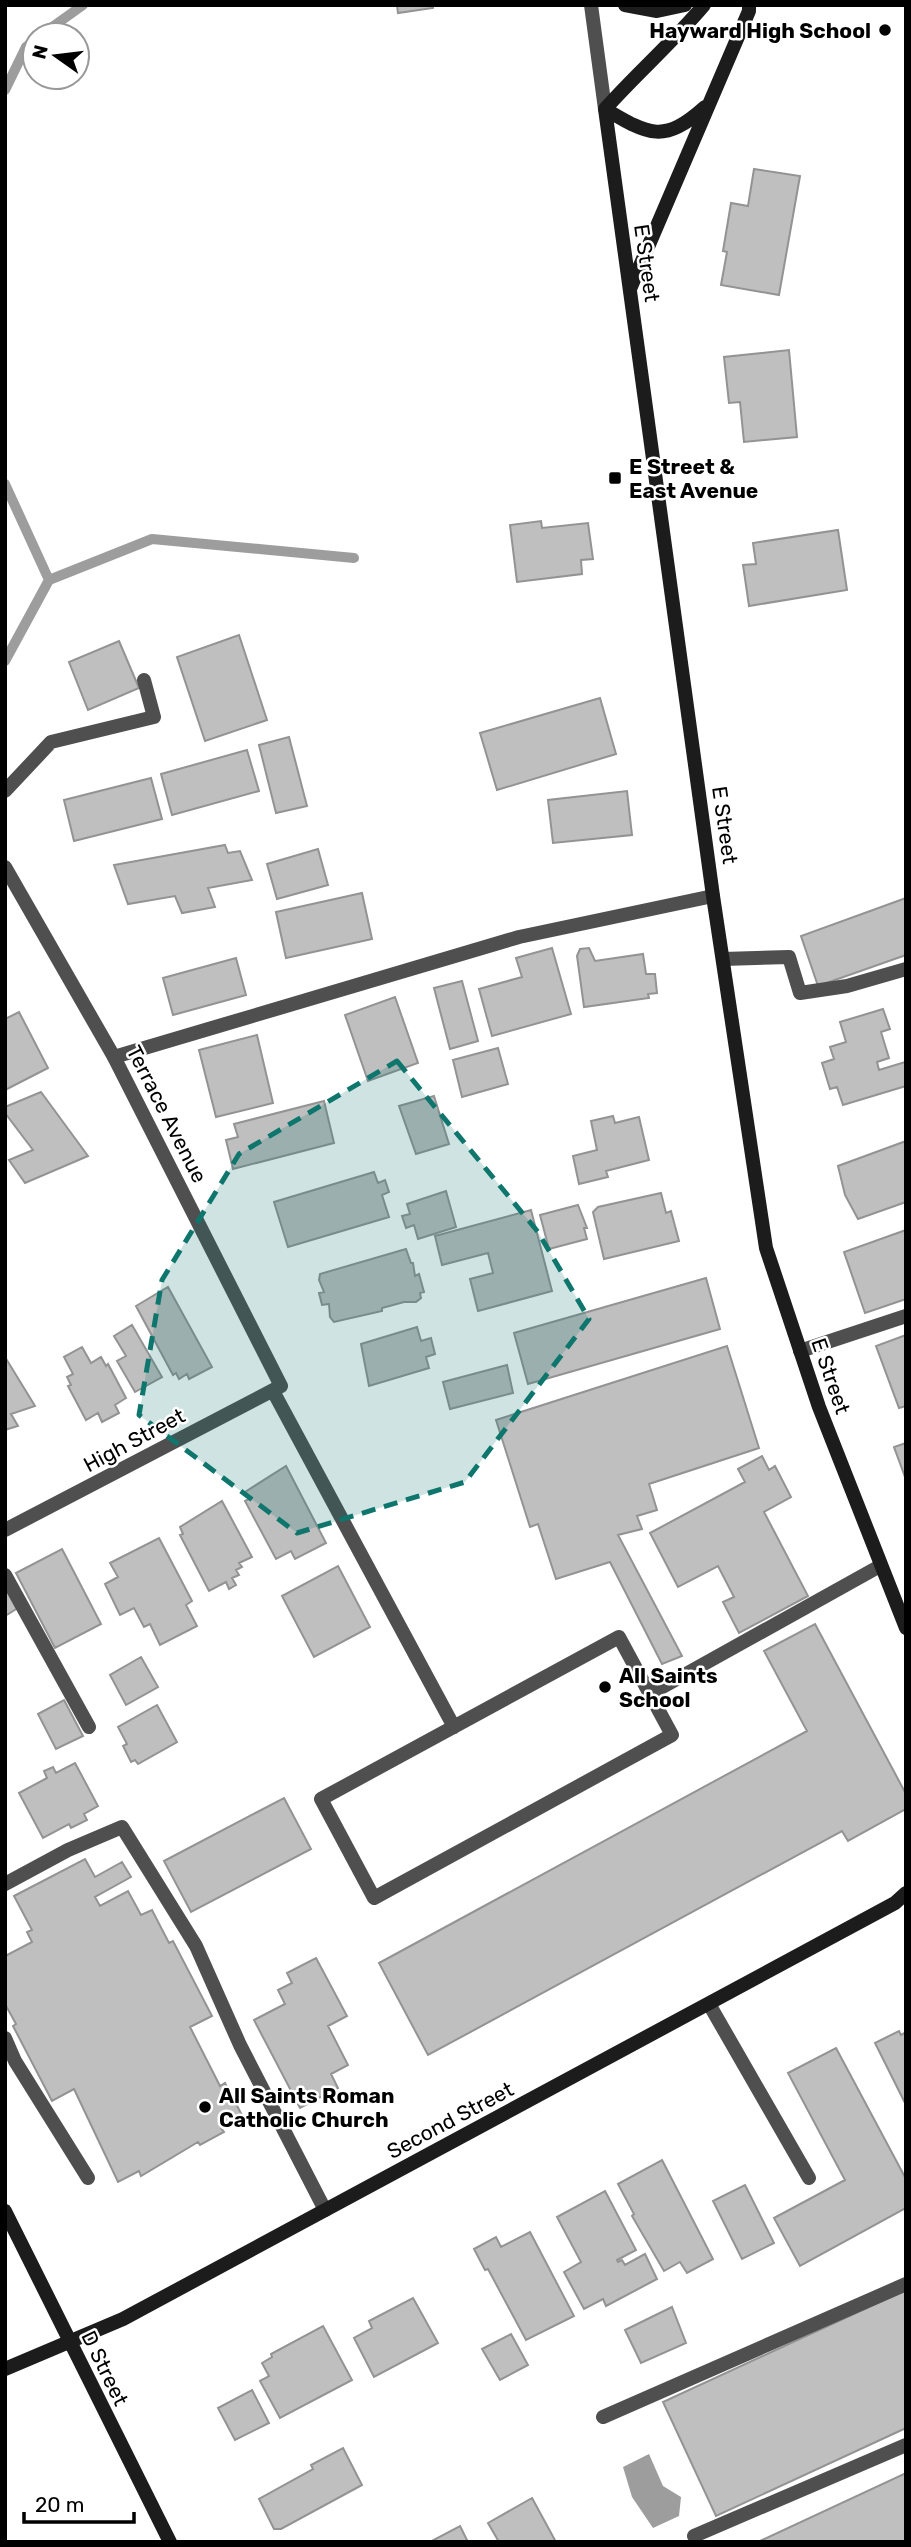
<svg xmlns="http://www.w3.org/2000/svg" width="911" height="2547" font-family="Rubik,sans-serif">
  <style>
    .water { fill: #9d9d9d }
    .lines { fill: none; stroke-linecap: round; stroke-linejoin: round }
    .stream { stroke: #9d9d9d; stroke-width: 10 }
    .building { fill: #bfbfbf; stroke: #939393; stroke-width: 2 }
    .lane { stroke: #4f4f4f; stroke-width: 14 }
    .street { stroke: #4f4f4f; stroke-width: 14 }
    .secondary { stroke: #1c1c1c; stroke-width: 14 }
    .marked { fill: #0f766e; fill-opacity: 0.2; stroke: #0f766e; stroke-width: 5; stroke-dasharray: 14 9; stroke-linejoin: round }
    .poi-dot { fill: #000; stroke: #fff; stroke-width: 2.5 }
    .labels { text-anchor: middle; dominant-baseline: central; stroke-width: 5; stroke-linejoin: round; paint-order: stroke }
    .poi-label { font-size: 21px; font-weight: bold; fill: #000; stroke: #fff; text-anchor: start }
    .street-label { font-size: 21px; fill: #000; stroke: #fff }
  </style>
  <rect width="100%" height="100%" fill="#fff"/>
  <!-- water -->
  <path class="water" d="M649 2454 663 2486 681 2497 679 2516 653 2528 632 2497 623 2467Z"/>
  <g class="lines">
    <!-- stream -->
    <path class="stream" d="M41 35 83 5
      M5 90 26 47 35 40
      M5 484 49 580 5 661
      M49 580 152 539 354 558"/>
  </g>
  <!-- building -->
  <path class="building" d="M397 5H433V8L398 13Z
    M754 169 800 176 779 295 721 285 727 252 723 251 731 203 748 206Z
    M789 350 797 437 744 442 740 402 729 403 724 357Z
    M541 521 542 528 588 523 593 559 581 560 582 574 517 582 510 525Z
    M838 530 847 590 749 606 743 565 756 564 753 543Z
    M239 635 267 720 205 741 177 657Z
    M119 641 139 688 88 710 69 662Z
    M600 698 616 754 497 790 480 733Z
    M289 737 307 806 276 813 259 745Z
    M247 750 259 791 172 815 161 774Z
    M151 778 162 819 74 841 64 800Z
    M627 791 632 835 553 843 548 800Z
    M225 845 228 853 240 851 252 880 208 888 215 907 182 913 175 896 128 904 114 865Z
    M318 849 328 885 277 899 267 864Z
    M362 893 372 939 286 958 276 912Z
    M906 898V955L818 986 801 936Z
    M552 948 571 1014 492 1036 479 989 522 977 516 958Z
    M589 948 595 961 643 954 646 974H655L657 993 648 994 649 998 584 1007 577 956 580 949Z
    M236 958 246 995 173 1015 163 978Z
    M462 981 478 1041 450 1049 434 988Z
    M395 997 418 1063 368 1081 345 1015Z
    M883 1009 890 1029 881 1032 889 1058 877 1062 879 1070 905 1062 906 1086 843 1105 837 1087 830 1089 822 1063 834 1059 830 1047 846 1042 840 1022Z
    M19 1012 48 1068 5 1090V1019Z
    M257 1035 273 1103 216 1117 199 1050Z
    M498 1048 508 1084 462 1097 453 1060Z
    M41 1092 88 1156 25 1183 9 1160 33 1150 5 1113V1107Z
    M434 1096 449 1144 416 1154 399 1106Z
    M324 1101 334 1143 233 1169 226 1140 238 1137 234 1124Z
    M613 1116 615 1123 639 1117 649 1160 606 1171 608 1177 579 1184 573 1156 597 1150 591 1121Z
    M906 1141V1202L858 1219 845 1195 838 1166Z
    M374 1172 378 1183 385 1180 389 1192 382 1195 389 1217 288 1247 274 1202Z
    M446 1191 456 1227 418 1239 414 1225 406 1228 402 1216 410 1214 407 1204Z
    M661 1193 666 1213 671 1211 679 1241 604 1259 593 1212 598 1207Z
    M578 1205 587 1228H584L587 1239 549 1249 540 1215Z
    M531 1210 552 1291 478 1311 470 1279 493 1273 488 1253 442 1265 435 1236Z
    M906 1230V1299L865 1313 844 1252Z
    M406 1249 411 1263H413L415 1276 419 1274 424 1292 420 1293 421 1298 416 1302H404L382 1308V1311L334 1322 330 1317 329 1304 322 1305 319 1293 324 1292 319 1280 320 1274Z
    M706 1278 720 1329 528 1384 514 1333Z
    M168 1287 212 1367 189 1379 187 1374 179 1379 176 1373 173 1375 136 1306Z
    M132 1325 162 1377 135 1392 117 1361 126 1356 114 1336Z
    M417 1327 421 1341 431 1338 435 1354 426 1357 429 1368 369 1386 361 1344Z
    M906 1335V1406L899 1408 876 1346Z
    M727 1346 759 1448 649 1484 657 1510 637 1516 642 1529 618 1535 682 1656 662 1664 610 1562 556 1579 538 1524 530 1527 496 1420Z
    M82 1347 91 1363 101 1357 106 1366 108 1364 126 1398 115 1405 119 1413 102 1422 98 1413 86 1420 68 1386 71 1385 67 1377 73 1374 64 1357Z
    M5 1357 35 1406 11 1414 18 1426 5 1430Z
    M507 1365 513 1393 450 1409 443 1382Z
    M906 1443V1476L905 1477 894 1447Z
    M762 1456 769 1470 775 1466 791 1497 764 1512 808 1596 739 1633 723 1602 734 1597 718 1566 678 1587 650 1533 745 1482 738 1469Z
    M286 1466 326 1543 295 1559 291 1551 276 1559 245 1501 249 1499 245 1492Z
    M222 1501 252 1557 239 1563 242 1567 236 1570 239 1575 232 1578 236 1585 229 1589 226 1582 209 1591 180 1535 183 1534 180 1527Z
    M159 1538 192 1601 186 1605 197 1626 160 1645 150 1624 144 1627 134 1608 120 1615 105 1584 118 1577 110 1563Z
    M62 1549 101 1624 55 1648 16 1573Z
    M338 1566 370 1627 314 1657 282 1596Z
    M5 1585 18 1608 5 1616Z
    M815 1624 906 1794V1809L848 1841 842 1831 428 2055 379 1963 807 1731 764 1651Z
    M141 1657 158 1687 126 1705 110 1675Z
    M64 1700 83 1736 56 1749 38 1714Z
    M157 1705 177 1742 138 1764 135 1760 131 1762 123 1746 127 1744 118 1727Z
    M75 1763 98 1806 84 1814 87 1820 71 1828 69 1824 43 1838 19 1793 47 1778 44 1771 53 1767 56 1773Z
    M284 1798 311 1849 191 1912 164 1861Z
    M85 1859 95 1877 122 1862 131 1877 95 1897 100 1906 128 1891 141 1915 152 1910 169 1943 173 1941 212 2016 190 2027 220 2086 225 2083 243 2117 221 2128 224 2132 200 2145 198 2142 141 2176 139 2171 118 2182 74 2089 52 2101 13 2026 16 2024 5 2004V1956L32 1942 27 1932 32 1930 14 1896Z
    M316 1958 347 2016 328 2026 348 2065 331 2074 338 2088 300 2108 254 2020 285 2004 278 1990 292 1983 287 1973Z
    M899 2031 901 2035 906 2032 905 2103 875 2043Z
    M836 2048 906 2179V2208L800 2266 774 2218 845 2180 788 2073Z
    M662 2160 713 2259 687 2273 680 2262 664 2271 632 2216 634 2214 618 2184Z
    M745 2185 774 2243 742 2259 713 2201Z
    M605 2191 636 2250 617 2260 618 2262 622 2260 625 2265 645 2254 657 2279 606 2306 603 2299 584 2309 564 2272 581 2262 557 2217Z
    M530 2232 574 2316 526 2340 488 2269 485 2270 474 2249 496 2237 501 2247Z
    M906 2290V2428L716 2516 663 2402Z
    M413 2298 438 2343 374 2377 354 2338 372 2328 369 2321Z
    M672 2307 686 2343 641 2363 625 2330Z
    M323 2326 352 2380 280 2418 260 2381 269 2376 262 2363 272 2357 271 2354Z
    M511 2334 528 2365 500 2380 482 2349Z
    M252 2390 269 2423 235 2440 218 2408Z
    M343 2448 362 2485 281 2529H274L259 2499 313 2469 311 2465Z
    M906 2473V2542H758Z
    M532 2498 556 2542H499L488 2523Z
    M460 2526 468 2542H430Z"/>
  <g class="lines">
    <!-- lane -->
    <path class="lane" d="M5 791 51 742 154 717 144 680
      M723 959 789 957 800 993 847 986 906 969
      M114 1057 519 937 713 896
      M800 1351 906 1316
      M273 1391 454 1727
      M5 1575 89 1727
      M619 1637 672 1735 374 1898 321 1799Z
      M650 1694 880 1566
      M5 1884 68 1850 122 1827 196 1946 240 2045 325 2210
      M709 2004 809 2178
      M5 2038 15 2061 88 2178
      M603 2417 906 2284
      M694 2536 906 2445"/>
    <!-- street -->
    <path class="street" d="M591 5 605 109
      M5 867 114 1057 281 1386 5 1530"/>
    <!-- secondary -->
    <path class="secondary" d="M625 5 657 11 685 5
      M605 109 713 896 766 1248 819 1407 906 1628
      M605 109C637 73 673 42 704 5
      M605 109C649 135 664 144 705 107
      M630 289 749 11V5
      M5 2211 170 2542
      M5 2369 123 2319 895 1903 906 1893"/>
  </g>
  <!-- marked area -->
  <path class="marked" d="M397 1061 538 1232 589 1319 465 1482 297 1533 139 1415 162 1280 239 1154Z"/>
  <!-- markers -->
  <g class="poi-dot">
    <circle cx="885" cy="30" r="7"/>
    <rect x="608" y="471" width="14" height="14" rx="3.5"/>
    <circle cx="605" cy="1687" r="7"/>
    <circle cx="205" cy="2107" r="7"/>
  </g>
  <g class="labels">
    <!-- poi labels -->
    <g class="poi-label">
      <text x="871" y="30" text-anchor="end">Hayward High School</text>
      <text x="629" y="466">E Street &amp;<tspan x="629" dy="24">East Avenue</tspan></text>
      <text x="619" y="1675">All Saints<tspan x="619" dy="24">School</tspan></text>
      <text x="219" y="2095">All Saints Roman<tspan x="219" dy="24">Catholic Church</tspan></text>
    </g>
    <!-- street labels -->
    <g class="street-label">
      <text transform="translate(647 263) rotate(82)">E Street</text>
      <text transform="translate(725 825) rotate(82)">E Street</text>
      <text transform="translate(167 1114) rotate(63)">Terrace Avenue</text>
      <text transform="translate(831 1376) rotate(71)">E Street</text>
      <text transform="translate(134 1440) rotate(-28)">High Street</text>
      <text transform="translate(450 2120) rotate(-28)">Second Street</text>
      <text transform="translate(105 2368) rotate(64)">D Street</text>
    </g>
  </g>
  <!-- border -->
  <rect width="911" height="2547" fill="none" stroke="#000000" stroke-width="14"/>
  <!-- north arrow -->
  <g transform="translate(56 56) rotate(284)"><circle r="33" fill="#ffffff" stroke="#999999" stroke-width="2"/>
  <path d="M0-5L12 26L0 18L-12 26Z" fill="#000000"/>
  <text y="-10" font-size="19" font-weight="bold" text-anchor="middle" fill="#000000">N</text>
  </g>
  <!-- scale -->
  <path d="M24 2512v10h110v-10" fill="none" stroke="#000000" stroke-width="3.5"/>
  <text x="35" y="2512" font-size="21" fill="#000000" stroke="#ffffff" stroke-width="5" paint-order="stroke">20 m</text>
</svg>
